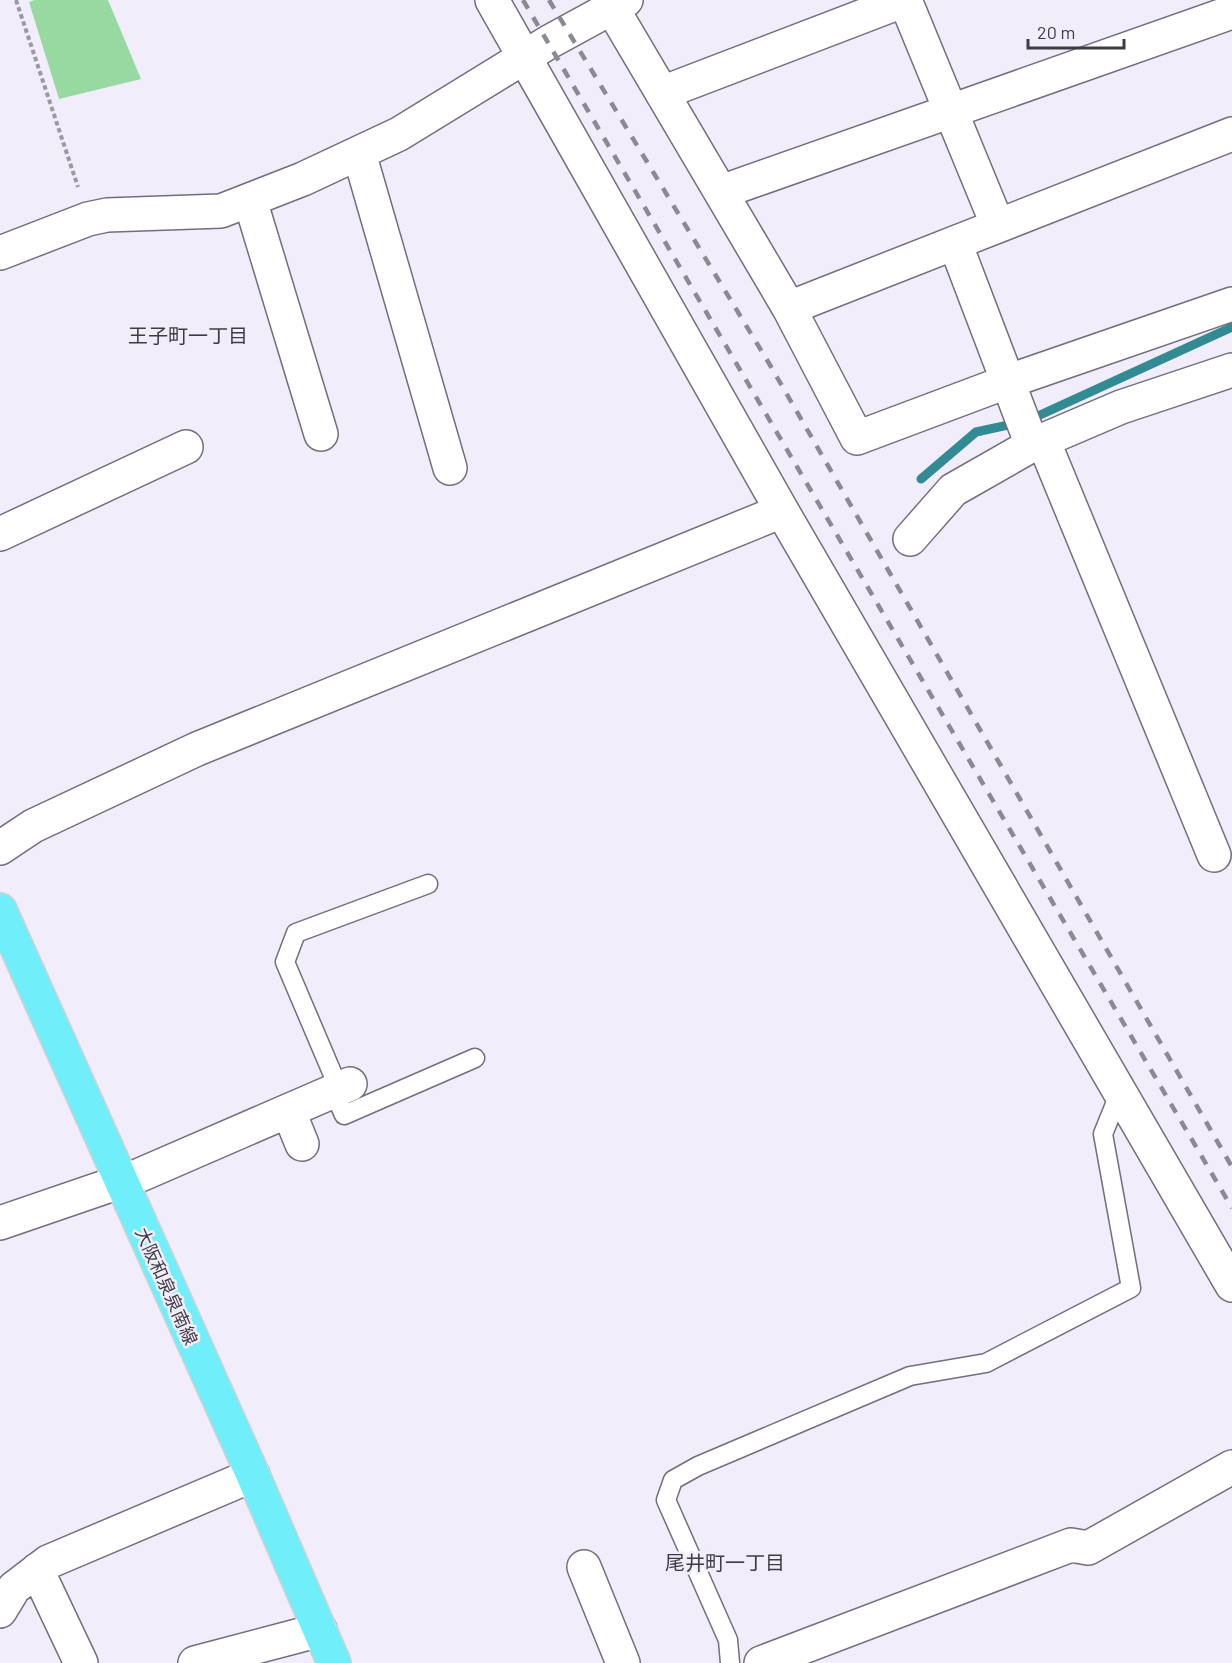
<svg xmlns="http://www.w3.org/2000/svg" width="1232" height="1663" font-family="Barlow,'Noto Sans JP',sans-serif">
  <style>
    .green { fill: #97d9a1 }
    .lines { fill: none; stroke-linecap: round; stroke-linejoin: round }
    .stream { stroke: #328b92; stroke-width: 9 }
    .service-casing { stroke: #726e7b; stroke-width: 21 }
    .minor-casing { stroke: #726e7b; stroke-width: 36 }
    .tertiary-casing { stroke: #726e7b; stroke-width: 36 }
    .primary-casing { stroke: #d1d0d2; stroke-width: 36 }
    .path { stroke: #9c99a3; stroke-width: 4; stroke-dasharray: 4.5 3; stroke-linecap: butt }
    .service { stroke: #fff; stroke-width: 18 }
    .minor { stroke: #fff; stroke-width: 33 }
    .tertiary { stroke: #fff; stroke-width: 33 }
    .primary { stroke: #70effb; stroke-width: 33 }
    .rail { stroke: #8b8992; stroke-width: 4.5; stroke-dasharray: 10 10; stroke-linecap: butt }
    .labels { text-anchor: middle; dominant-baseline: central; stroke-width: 5; stroke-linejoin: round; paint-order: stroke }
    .street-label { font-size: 18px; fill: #3e3c42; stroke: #f1edfb }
    .neighbourhood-label { font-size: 20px; fill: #3e3c42; stroke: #f1edfb }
  </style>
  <rect width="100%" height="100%" fill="#f1edfb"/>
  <!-- green -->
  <path class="green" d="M35 0H108L141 79 59 99 29 2Z"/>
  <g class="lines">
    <!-- stream -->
    <path class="stream" d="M921 479 976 432 1027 421 1232 327"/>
    <!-- service casing -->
    <g class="service-casing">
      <path id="service" d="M339 1089 285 962 296 933 428 884
        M334 1092 344 1115 475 1058
        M730 1663 728 1640 666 1500 673 1480 698 1466 910 1376 986 1363 1131 1288 1103 1134 1120 1092"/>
    </g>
    <!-- minor casing -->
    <g class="minor-casing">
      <path id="minor" d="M905 0 998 226
        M612 8 789 308 857 438 1009 381 1232 304
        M662 93 905 0
        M359 153 450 468
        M721 192 1232 12
        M250 200 321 434
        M955 243 1032 445 1121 407 1232 370
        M0 253 88 219 107 215 221 211 303 179 399 134 549 42 626 0
        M789 308 1232 134
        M1043 440 1214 855
        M0 534 186 447
        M910 539 953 490 1032 445
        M289 1112 302 1144
        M0 1223 140 1175 350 1084
        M584 1567 623 1663
        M37 1570 81 1663
        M0 1611 14 1588 48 1562 253 1475
        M195 1663 320 1630
        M761 1663 1071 1545 1088 1548 1232 1467"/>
    </g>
    <!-- tertiary casing -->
    <g class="tertiary-casing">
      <path id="tertiary" d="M492 0 782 511 1232 1285
        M0 848 33 826 197 749 782 511"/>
    </g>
    <!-- primary casing -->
    <g class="primary-casing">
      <path id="primary" d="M0 910 253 1475 334 1663"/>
    </g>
    <!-- path -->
    <path class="path" d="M16 0 78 187"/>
    <!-- service -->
    <use href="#service" class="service"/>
    <!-- minor -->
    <use href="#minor" class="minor"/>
    <!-- tertiary -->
    <use href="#tertiary" class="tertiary"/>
    <!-- primary -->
    <use href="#primary" class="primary"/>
    <!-- rail -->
    <path class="rail" d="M523 0 1232 1208
      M549 0 770 365 1232 1167"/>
  </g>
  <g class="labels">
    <!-- street labels -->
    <g class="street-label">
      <text transform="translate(167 1286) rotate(66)">大阪和泉泉南線</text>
    </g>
    <!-- neighbourhood labels -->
    <g class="neighbourhood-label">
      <text x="188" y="335">王子町一丁目</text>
      <text x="725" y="1562">尾井町一丁目</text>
    </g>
  </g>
  <!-- scale -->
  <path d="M1028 39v9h96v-9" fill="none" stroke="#3e3c42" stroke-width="3"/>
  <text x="1037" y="39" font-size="18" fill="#3e3c42" stroke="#f1edfb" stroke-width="4.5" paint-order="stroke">20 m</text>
</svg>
